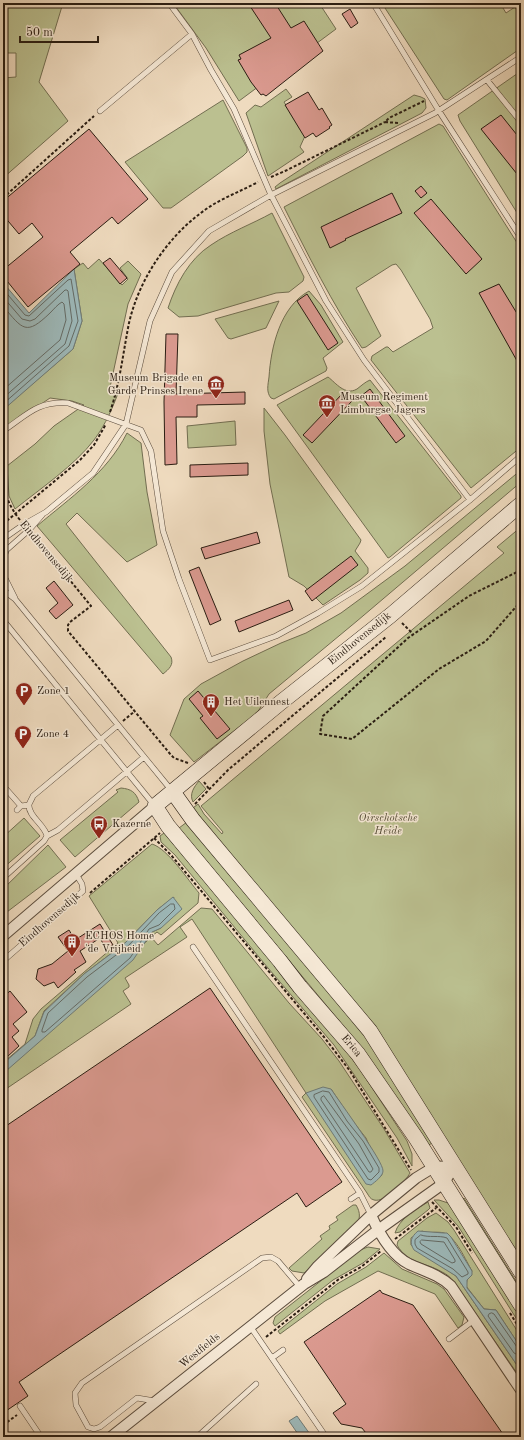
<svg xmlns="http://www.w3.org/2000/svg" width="524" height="1440" font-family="'Old Standard TT',serif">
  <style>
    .green { fill: #bbc090; stroke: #726e51; fill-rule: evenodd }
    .water { fill: #9db9ba; stroke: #6f7b77 }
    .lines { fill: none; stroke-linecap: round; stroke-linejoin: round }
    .shore { stroke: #646b66; stroke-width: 1 }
    .building { fill: #db9a90; stroke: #2a1d12 }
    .lane-casing { stroke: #5b4c3d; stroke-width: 6 }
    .street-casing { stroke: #5b4c3d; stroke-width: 12 }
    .secondary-casing { stroke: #2a1d12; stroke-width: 16 }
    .path { stroke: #2a1d12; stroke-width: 2; stroke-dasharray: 3 2; stroke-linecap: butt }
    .lane { stroke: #f5e8d5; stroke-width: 5 }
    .street { stroke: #f5e8d5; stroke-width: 10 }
    .secondary { stroke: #f5e8d5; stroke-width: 15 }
    .labels { text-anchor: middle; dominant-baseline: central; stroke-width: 3; stroke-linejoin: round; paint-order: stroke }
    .poi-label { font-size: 11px; fill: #2a1d12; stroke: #f5e8d5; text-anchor: start }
    .street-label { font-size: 11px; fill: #2a1d12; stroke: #f5e8d5 }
    .park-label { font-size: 11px; font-style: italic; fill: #564e38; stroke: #f5e8d5 }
  </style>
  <rect width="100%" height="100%" fill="#efdbbf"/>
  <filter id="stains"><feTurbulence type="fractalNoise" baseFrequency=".005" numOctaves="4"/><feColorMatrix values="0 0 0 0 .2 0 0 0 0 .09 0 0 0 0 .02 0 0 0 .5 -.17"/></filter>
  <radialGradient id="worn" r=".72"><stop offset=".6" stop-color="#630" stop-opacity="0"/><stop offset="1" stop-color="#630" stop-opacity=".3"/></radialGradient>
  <!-- green -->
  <path class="green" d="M3 3H63L39 82 68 121 3 178V78L16 77V53H3Z
    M173 3H319L336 29 239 101 206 48Z
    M391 3H500L506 13 515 7 521 15V48L447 100 444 99 385 8Z
    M521 71V215L519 216 460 121 458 115Z
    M286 89 292 97 284 102 305 136 300 147 304 152 268 176 246 113 255 105 261 107Z
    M414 95 421 97 425 99 426 108 422 113 276 189 275 187 280 183Z
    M223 100 247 148V152L243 156 171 208H163L125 162Z
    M439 124 443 126 521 249V447L471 488 371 360 372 356 386 347H388L393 352 433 328 430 319 401 270 396 264 392 265 356 288 381 336 366 347 362 348C332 303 308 255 284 207Z
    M272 213 304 277 303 281 289 292 276 293 198 316 179 317 168 308C176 284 189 259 211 245 230 232 252 224 272 213Z
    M99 259 122 285 128 279 120 268 128 261 141 274 128 304 109 392 120 388C113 407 106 424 94 440 75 465 40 489 15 509L9 496 7 466 35 444 54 426 84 405 72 401 50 398 3 430V409L73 349 82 321 74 269 83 263 88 269Z
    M309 291 321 305 343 342 323 358 327 368 326 371 274 399 271 398C266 392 268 385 269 377 271 347 280 307 309 291Z
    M279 301 266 328 231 339 228 338 215 319Z
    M328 377C336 383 345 396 357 389 361 386 365 382 370 380L461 496V498L390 557 388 558 277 405Z
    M264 408 285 435 361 540 360 543 355 551 368 568V573L360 580 323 605 304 586 289 577 270 484 264 431Z
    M235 421 236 445 188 448 187 426Z
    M127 433 141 443 147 492 157 545 127 562 77 513 66 524 171 657C174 665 169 669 163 674L37 526C70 498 107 473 127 433Z
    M521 470V482L357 621 269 694 257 713 194 762 170 735 184 699 201 684 243 661 281 643 306 633 341 613 405 566Z
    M521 527V1268L403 1075 193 808 198 804 204 814 222 834 223 832 201 806 504 553 497 547Z
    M199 781 206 789 193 802C189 794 194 787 199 781Z
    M121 788C131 789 136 792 139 802L75 857 60 840 118 792 116 790Z
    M24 818 40 836 3 868V837Z
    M187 822 371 1038 434 1142 425 1147 346 1029 179 828Z
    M164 833 314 1009 359 1068 407 1141 412 1154V1166L397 1138 334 1045 268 968 175 855 161 842 160 836Z
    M152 844C168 849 188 880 199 893L198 903 161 935 157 932 151 937 158 945 201 908 212 909 289 1003 322 1039 339 1061 384 1129 410 1173C405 1182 385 1203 374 1200 370 1199 369 1196 367 1193L302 1097 306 1093 192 919 180 927 187 937 125 978 129 985V987L123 991 131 1004 3 1091V1059L5 1061 25 1044 33 1019 41 1009 118 943 89 896ZM174 897 161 928 152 932 147 941 5 1064 6 1061 35 1036 44 1011 84 974 125 943 157 910ZM331 1089 351 1119 366 1138 382 1175 380 1177Z
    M48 845 66 867 3 915V889Z
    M464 1198 521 1289V1298L460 1201Z
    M434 1200H439L451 1204 521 1310V1326L458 1226Z
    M428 1202 430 1208 428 1210 400 1232 395 1233C399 1219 416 1209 428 1202Z
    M353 1205H356C361 1213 360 1219 356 1227L304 1273 292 1271 289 1268 322 1239 320 1236 330 1229 329 1226 338 1220 336 1217Z
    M436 1213 448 1222 454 1230 521 1337V1348L496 1310 484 1309 466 1286 467 1280 472 1271C466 1261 456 1237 444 1233 437 1231 429 1234 422 1231L411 1238V1245L456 1276 521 1371V1379L454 1282C451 1278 447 1274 442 1272 425 1262 408 1264 397 1245L398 1241 427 1218Z
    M368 1247 380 1249 363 1263 333 1280 275 1326 273 1323 275 1317 360 1250Z
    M384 1253 402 1269 437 1284 444 1289 464 1317 462 1325 458 1328 435 1294 378 1271 325 1301 280 1334 278 1331 337 1284 366 1267Z"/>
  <!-- water -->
  <path class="water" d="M74 269 82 321 73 349 3 410V321L4 320 3 318V285H5L29 313Z
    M173 897 182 909 161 928 152 932 133 960 6 1071 5 1064 6 1061 35 1036 44 1012 84 974 125 943 157 910Z
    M323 1087 331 1089C339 1101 384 1162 383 1171 383 1176 375 1182 371 1185L366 1184 306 1093Z
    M418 1231 444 1233H447L451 1237 472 1271V1275L467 1280V1288L484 1309 496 1310 521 1348V1355L518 1360 521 1371 456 1276 414 1250C409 1242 411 1237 418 1231Z
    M297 1416 312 1437H300L289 1421Z"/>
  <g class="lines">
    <!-- shore -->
    <path class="shore" d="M3 289 25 315 29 316 68 280 71 279 78 321 69 346 3 404
      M3 297 22 319 30 321 35 319 65 290H67L68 291 72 321 65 344 3 398
      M3 306C23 330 26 336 50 313 54 309 58 304 62 302L64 304 66 320 60 340 3 390
      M171 904H174L175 909 159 925 149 929 130 958 45 1032H42V1030L48 1013 87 977 128 946 159 913Z
      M323 1091 329 1092 347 1121 363 1141 379 1168V1172L371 1180 368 1179 314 1097V1095Z
      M324 1096 359 1144 373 1169 371 1172H369L321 1100V1098Z
      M421 1235C429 1238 439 1235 447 1238L468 1272V1274L462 1277 453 1269 417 1248 415 1244V1240Z
      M422 1240 444 1242 455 1260V1262L452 1263 421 1244 420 1242Z
      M492 1313 494 1314 519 1350V1352L516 1354 514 1353 488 1316 489 1314Z"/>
  </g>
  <!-- building -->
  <path class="building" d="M248 3H275L291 28 304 21 323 51 266 96 263 94 261 95 251 82 238 60 241 59 239 55 271 38Z
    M350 9 358 23 351 28 342 14Z
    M308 92 319 110 322 108 332 125 329 127 330 128 316 137 313 133 305 138 285 105Z
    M501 115 521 140V179L481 129Z
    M89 129 148 199 118 224 112 217 70 252 80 264 28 307 3 276V270L43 237 32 223 19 234 3 215V201Z
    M421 186 427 193 421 198 415 191Z
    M392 193 402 213 345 239 346 240 330 248 321 227Z
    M431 199 482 259 466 274 414 213Z
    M110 258 127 278 120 284 103 263Z
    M499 284 521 320V368L479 293Z
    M307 294 338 343 328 350 297 301Z
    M166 334H178L176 394 245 392V404L197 405V417H176L177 464 165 465 164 402Z
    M370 389 405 436 396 443 361 396Z
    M343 393 352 401 312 443 303 435Z
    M248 463V475L190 477V465Z
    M257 532 260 543 205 559 201 548Z
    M351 556 358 565 312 601 305 591Z
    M199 567 221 620 210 625 189 571Z
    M54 581 73 605 56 619 49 611 58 603 46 588Z
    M289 600 293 610 239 632 235 621Z
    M198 691 230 729 217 739 200 718 203 716 189 699Z
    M100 924 113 945 106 949 100 938 80 951 86 962 74 970 76 972 58 988 54 982 44 986 36 979 38 969 52 964 68 951 58 937 69 930 75 940Z
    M210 988 342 1182 306 1207 297 1193 48 1362 19 1382 28 1396 3 1413V1128Z
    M10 991 27 1012 13 1024 19 1031 12 1037 19 1046 7 1057 3 1052V997Z
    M380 1290 382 1293 413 1305 505 1437H369L362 1428 341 1424 333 1413 346 1404 304 1342Z"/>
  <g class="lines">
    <!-- lane casing -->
    <g class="lane-casing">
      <path id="lane" d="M169 3 192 34 211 70 234 109 271 195 326 301 364 360 470 500
        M373 3 439 111 521 238
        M487 80 521 122
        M100 111 192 34
        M3 431C27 415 37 401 68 403L141 430 151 451 163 531 179 579 210 660 276 636 318 613 362 586 470 500 521 456
        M3 539 23 525 46 512 93 473 126 424 150 321 172 272 209 231 271 195 435 113 521 57
        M3 553 29 530 42 515
        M3 560 6 551
        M3 574 15 598
        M3 590 15 599 172 791
        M3 620 154 805
        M6 789 21 806
        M17 810 21 806 29 805
        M47 836C45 825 28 816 29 805 29 803 32 799 33 796L118 725
        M3 878 44 841 47 836 58 830 144 757
        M193 947 360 1193 371 1215
        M3 961 83 891 82 884 76 874
        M351 1199 360 1193
        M250 1326 326 1437
        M449 1339 474 1320
        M272 1358 283 1350
        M155 1401 137 1398 100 1427 94 1429 88 1427 76 1405 75 1393 82 1383 262 1258 271 1257 278 1261 300 1287
        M20 1406 41 1437
        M197 1437 256 1384"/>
    </g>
    <!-- street casing -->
    <g class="street-casing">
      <path id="street" d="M3 936 155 806
        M371 1215C379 1233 391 1255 409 1264 424 1271 438 1274 451 1286L521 1390
        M307 1279 318 1266 371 1215 416 1178 434 1167 454 1166
        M111 1437 304 1284 324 1272 378 1230 444 1183 454 1166"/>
    </g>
    <!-- secondary casing -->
    <g class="secondary-casing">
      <path id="secondary" d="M521 504 391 615 280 703 155 806 168 826 280 961 300 987 358 1054 416 1138 521 1305
        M173 792 193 820 370 1031 521 1272"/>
    </g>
    <!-- path -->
    <path class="path" d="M398 123 385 122 389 118 424 101
      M271 177 285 171 385 122
      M3 198 94 116
      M110 412C120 383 123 353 129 323 140 275 173 229 214 204 228 196 243 190 258 182
      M3 476C4 494 9 506 20 520
      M3 524 80 460 94 445 106 424
      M33 535 91 606 70 622 68 625V631L171 755 174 758 188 763
      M521 570 469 596 408 638 323 716 320 734 352 739 439 669 486 641 521 601
      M402 623 413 634
      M123 721 135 711
      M204 782 209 789
      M195 804 228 770 386 637
      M154 838 171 855 324 1037 350 1071 411 1170
      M90 893 160 833
      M432 1202 456 1227 472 1253
      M395 1239 436 1208
      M510 1313 521 1331
      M266 1337 339 1279 361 1267 381 1251
      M3 1425 17 1415"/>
    <!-- lane -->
    <use href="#lane" class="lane"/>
    <!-- street -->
    <use href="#street" class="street"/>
    <!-- secondary -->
    <use href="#secondary" class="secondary"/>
  </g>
  <!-- icons -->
  <defs>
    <g id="museum-pin" transform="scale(0.9)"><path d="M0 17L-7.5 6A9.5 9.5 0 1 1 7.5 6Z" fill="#8f2418" stroke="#f5e8d5"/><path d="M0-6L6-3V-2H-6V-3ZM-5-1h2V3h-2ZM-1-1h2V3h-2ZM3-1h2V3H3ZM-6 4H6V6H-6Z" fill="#fff"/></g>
    <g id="parking-pin" transform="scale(0.9)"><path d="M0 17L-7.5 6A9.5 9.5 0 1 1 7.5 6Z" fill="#8f2418" stroke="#f5e8d5"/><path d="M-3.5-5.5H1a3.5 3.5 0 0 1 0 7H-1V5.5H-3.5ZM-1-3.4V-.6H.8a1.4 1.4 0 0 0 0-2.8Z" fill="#fff"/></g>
    <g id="building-pin" transform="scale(0.9)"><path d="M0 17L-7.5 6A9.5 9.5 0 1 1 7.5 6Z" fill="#8f2418" stroke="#f5e8d5"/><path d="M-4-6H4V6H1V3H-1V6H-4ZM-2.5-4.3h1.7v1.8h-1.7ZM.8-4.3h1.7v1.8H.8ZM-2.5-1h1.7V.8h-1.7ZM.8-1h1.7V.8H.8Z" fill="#fff"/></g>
    <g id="bus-pin" transform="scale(0.9)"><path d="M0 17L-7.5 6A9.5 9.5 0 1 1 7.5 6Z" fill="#8f2418" stroke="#f5e8d5"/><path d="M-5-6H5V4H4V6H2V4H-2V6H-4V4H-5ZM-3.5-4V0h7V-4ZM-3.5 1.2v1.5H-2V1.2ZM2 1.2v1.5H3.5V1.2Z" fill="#fff"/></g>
  </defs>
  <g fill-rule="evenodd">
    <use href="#museum-pin" x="216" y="384"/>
    <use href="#museum-pin" x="327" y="403"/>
    <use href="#parking-pin" x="24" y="691"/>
    <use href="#building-pin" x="211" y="702"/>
    <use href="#parking-pin" x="23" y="734"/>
    <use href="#bus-pin" x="99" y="824"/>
    <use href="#building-pin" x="72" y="942"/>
  </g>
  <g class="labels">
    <!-- poi labels -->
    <g class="poi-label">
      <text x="203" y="378" text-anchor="end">Museum Brigade en<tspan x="203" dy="13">Garde Prinses Irene</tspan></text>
      <text x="340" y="397">Museum Regiment<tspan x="340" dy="13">Limburgse Jagers</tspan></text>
      <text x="37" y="691">Zone 1</text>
      <text x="224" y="702">Het Uilennest</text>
      <text x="36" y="734">Zone 4</text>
      <text x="112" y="824">Kazerne</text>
      <text x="85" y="936">ECHOS Home<tspan x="85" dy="13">'de Vrijheid'</tspan></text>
    </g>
    <!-- street labels -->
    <g class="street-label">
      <text transform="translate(46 552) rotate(50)">Eindhovensedijk</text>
      <text transform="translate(360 639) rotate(-39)">Eindhovensedijk</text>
      <text transform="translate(50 920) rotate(-41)">Eindhovensedijk</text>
      <text transform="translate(351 1046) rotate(50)">Erica</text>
      <text transform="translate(200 1351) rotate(-39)">Westfields</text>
    </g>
    <!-- park labels -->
    <g class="park-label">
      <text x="388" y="818">Oirschotsche<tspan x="388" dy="13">Heide</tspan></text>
    </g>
  </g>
  <!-- margin -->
  <rect width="524" height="1440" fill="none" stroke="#efdbbf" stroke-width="16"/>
  <rect x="4" y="4" width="516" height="1432" fill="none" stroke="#2a1d12" stroke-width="2"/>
  <rect x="8" y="8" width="508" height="1424" fill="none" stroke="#2a1d12"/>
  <!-- scale -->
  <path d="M20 36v6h78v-6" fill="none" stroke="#2a1d12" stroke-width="2"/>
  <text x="26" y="36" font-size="12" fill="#2a1d12" stroke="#f5e8d5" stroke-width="3" paint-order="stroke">50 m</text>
  <rect width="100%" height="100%" filter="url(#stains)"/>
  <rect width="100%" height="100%" fill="url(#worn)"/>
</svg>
